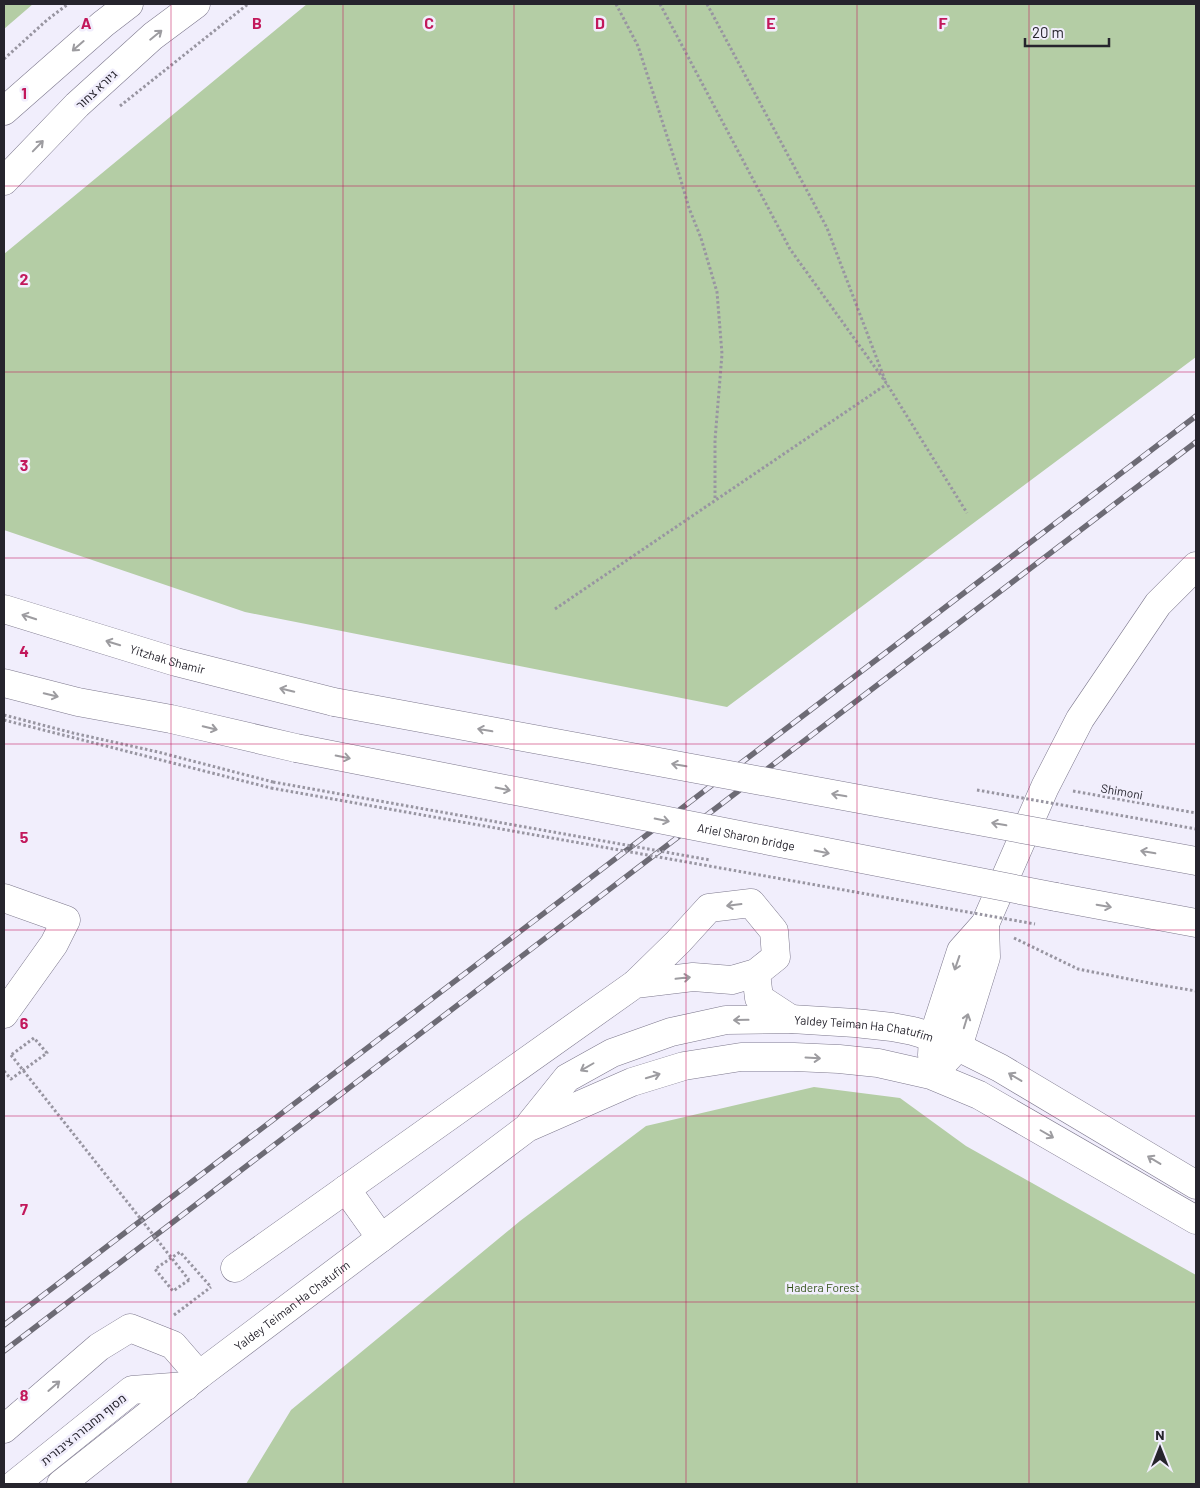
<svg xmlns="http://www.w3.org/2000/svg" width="1200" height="1488" font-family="Barlow,Heebo,sans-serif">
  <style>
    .green { fill: #b4cda5 }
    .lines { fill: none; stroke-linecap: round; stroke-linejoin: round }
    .minor-casing { stroke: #7d788d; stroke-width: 29 }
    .major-casing { stroke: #7d788d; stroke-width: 29 }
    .path { stroke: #9895a1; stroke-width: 3; stroke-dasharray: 2.5 2.5; stroke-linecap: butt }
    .minor { stroke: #fff; stroke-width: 28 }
    .major { stroke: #fff; stroke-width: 28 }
    .rail-casing { stroke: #6d6b75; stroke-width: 5.5 }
    .rail { stroke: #f1eefc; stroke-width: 4; stroke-dasharray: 11; stroke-linecap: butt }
    .major-bridge-casing { stroke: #7d788d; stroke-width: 29; stroke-linecap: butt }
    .path-bridge { stroke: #9895a1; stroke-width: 3; stroke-dasharray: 2.5 2.5; stroke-linecap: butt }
    .major-bridge { stroke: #fff; stroke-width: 28 }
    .oneway { stroke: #9d9ca0 }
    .grid { fill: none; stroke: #c2185b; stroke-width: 1; stroke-opacity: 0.55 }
    .labels { text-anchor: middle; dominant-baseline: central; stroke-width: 5; stroke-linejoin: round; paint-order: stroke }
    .street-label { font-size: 12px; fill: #26242d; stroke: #f1eefc }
    .park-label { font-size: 12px; fill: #335319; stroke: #f1eefc }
    .grid-label { font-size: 16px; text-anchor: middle; font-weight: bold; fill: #c2185b; stroke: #f1eefc; stroke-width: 5; stroke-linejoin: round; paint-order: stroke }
  </style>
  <rect width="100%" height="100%" fill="#f1eefc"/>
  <!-- green -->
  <path class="green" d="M4 4H33L4 29Z
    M307 4H1196V357L727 707 245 612 4 530V254Z
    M814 1087 900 1098 966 1146 1196 1275V1484H246L291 1410 520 1221 646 1126Z"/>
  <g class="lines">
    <!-- minor casing -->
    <g class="minor-casing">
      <g id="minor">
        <path d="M4 111 103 24 129 4"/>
        <path d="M4 181 77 105 153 36 196 4"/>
        <path d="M4 898 66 920 54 944 4 1014"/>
        <path d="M756 973 759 998 791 1019"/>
        <path d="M932 1055 933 1037 961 951 985 924 1045 787 1080 719 1158 604 1196 566"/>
        <path d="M945 1061 958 1047 986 957 985 924"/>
        <path id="s1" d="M530 1124 567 1078 612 1053 671 1032 726 1020 791 1019 855 1023 892 1027 913 1031 946 1041 1000 1068 1196 1185"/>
        <path d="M346 1189 381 1238"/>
        <path d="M235 1268 635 984 678 942 709 908 751 903 774 931 776 957 756 973 732 980 693 977 635 984"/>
        <path d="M4 1429 99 1347 130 1328 173 1345 199 1375"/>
        <path d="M15 1484 132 1390 186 1386"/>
        <path id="s2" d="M61 1484 199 1375 527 1128 632 1082 684 1066 741 1057H794L839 1059 878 1063 931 1075 979 1095 1196 1220"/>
      </g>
    </g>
    <!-- major casing -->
    <g class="major-casing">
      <g id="major">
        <path id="s3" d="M4 609 176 662 334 702"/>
        <path d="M4 683 78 702 171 719 296 748"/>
        <path d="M1081 840 1196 861"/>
        <path d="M1056 897 1196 923"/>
      </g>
    </g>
    <!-- path -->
    <path class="path" d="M616 4 638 46 677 167 689 208 701 238 717 292 722 354 715 440V500
      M660 4 790 249 887 384 967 513
      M707 4 827 228 885 380
      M4 59 47 20 68 4
      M120 106 248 4
      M555 609 887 384
      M4 715 73 733 158 752 273 782
      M4 720 271 788
      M1073 791 1196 813
      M1096 811 1196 829
      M1014 938 1078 969 1149 983 1196 991
      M4 1071 11 1079 47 1053 34 1038 11 1055
      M189 1280 173 1291 155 1269 180 1252 211 1287
      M174 1315 211 1287"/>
    <!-- minor -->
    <use href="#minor" class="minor"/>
    <!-- major -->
    <use href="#major" class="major"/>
    <!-- rail casing -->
    <g class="rail-casing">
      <path id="rail" d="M4 1325 1196 416
        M4 1351 1196 442"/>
    </g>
    <!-- rail -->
    <use href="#rail" class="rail"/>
    <!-- major-bridge casing -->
    <g class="major-bridge-casing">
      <g id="major-bridge">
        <path d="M334 702 1081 840"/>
        <path id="s4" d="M296 748 1056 897"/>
      </g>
    </g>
    <!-- path-bridge -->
    <path class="path-bridge" d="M273 782 710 860
      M271 788 1035 924
      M977 790 1096 811
      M11 1055 189 1280"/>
    <!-- major-bridge -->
    <use href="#major-bridge" class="major-bridge"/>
  </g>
  <!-- one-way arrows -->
  <defs><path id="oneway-shaft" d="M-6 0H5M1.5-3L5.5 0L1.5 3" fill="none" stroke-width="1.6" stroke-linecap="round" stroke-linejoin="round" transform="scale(1.25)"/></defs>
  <g class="oneway">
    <use href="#oneway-shaft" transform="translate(156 35) rotate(-39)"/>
    <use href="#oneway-shaft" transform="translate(78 46) rotate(139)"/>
    <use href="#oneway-shaft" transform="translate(38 146) rotate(-46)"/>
    <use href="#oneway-shaft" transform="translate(29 617) rotate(-162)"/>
    <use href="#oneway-shaft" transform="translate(113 643) rotate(-163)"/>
    <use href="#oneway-shaft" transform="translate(287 690) rotate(-166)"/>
    <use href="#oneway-shaft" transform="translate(51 695) rotate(14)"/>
    <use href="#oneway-shaft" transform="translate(210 728) rotate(13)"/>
    <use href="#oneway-shaft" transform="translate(485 730) rotate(-170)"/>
    <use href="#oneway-shaft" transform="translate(343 757) rotate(11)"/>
    <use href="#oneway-shaft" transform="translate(679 765) rotate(-170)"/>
    <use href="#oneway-shaft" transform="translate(503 789) rotate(11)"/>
    <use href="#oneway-shaft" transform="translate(839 795) rotate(-170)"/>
    <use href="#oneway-shaft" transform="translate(662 820) rotate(11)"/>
    <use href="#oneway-shaft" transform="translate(999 824) rotate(-170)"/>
    <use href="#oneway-shaft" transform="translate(822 852) rotate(11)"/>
    <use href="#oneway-shaft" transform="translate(1148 852) rotate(-170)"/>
    <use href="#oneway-shaft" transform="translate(734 905) rotate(173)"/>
    <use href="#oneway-shaft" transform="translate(1104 906) rotate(10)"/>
    <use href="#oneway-shaft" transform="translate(957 963) rotate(109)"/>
    <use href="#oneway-shaft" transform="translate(683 978) rotate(-6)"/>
    <use href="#oneway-shaft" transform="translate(741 1020) rotate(179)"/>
    <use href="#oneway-shaft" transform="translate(966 1021) rotate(-73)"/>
    <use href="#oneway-shaft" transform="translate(813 1058) rotate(3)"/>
    <use href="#oneway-shaft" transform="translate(587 1067) rotate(150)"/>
    <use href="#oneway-shaft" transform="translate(653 1076) rotate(-17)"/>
    <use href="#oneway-shaft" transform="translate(1015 1077) rotate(-149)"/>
    <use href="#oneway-shaft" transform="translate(1047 1134) rotate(30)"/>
    <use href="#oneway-shaft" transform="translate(1154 1160) rotate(-149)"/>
    <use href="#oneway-shaft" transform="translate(54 1386) rotate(-41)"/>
  </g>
  <!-- grid -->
  <path class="grid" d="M171 4V1484M343 4V1484M514 4V1484M686 4V1484M857 4V1484M1029 4V1484M4 186H1196M4 372H1196M4 558H1196M4 744H1196M4 930H1196M4 1116H1196M4 1302H1196"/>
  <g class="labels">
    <!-- street labels -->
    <g class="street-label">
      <text transform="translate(96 89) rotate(-43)">גיורא צחור</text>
      <text stroke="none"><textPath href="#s3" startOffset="171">Yitzhak Shamir</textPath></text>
      <text transform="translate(1122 791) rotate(10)">Shimoni</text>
      <text stroke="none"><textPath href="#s4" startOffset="459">Ariel Sharon bridge</textPath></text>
      <text stroke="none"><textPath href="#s1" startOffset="368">Yaldey Teiman Ha Chatufim</textPath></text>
      <text stroke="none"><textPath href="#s2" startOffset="292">Yaldey Teiman Ha Chatufim</textPath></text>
      <text transform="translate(83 1429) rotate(-39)">מסוף תחבורה ציבורית</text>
    </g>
    <!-- park labels -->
    <g class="park-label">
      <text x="823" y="1287">Hadera Forest</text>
    </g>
  </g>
  <g class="grid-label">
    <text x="86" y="29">A</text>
    <text x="257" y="29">B</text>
    <text x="429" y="29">C</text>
    <text x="600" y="29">D</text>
    <text x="771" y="29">E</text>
    <text x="943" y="29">F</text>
    <text x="24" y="99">1</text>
    <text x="24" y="285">2</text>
    <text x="24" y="471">3</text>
    <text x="24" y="657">4</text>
    <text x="24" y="843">5</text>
    <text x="24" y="1029">6</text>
    <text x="24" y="1215">7</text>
    <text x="24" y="1401">8</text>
  </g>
  <!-- border -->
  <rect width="1200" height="1488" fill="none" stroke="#26242d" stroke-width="10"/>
  <!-- north arrow -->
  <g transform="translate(1160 1448)" stroke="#f1eefc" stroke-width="4" paint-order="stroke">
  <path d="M0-4L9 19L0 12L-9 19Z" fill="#26242d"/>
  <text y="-8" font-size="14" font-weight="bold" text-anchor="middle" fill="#26242d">N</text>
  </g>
  <!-- scale -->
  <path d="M1025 38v8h84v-8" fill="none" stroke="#26242d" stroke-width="2.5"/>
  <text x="1032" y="38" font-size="15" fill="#26242d" stroke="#f1eefc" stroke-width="4" paint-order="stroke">20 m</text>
</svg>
